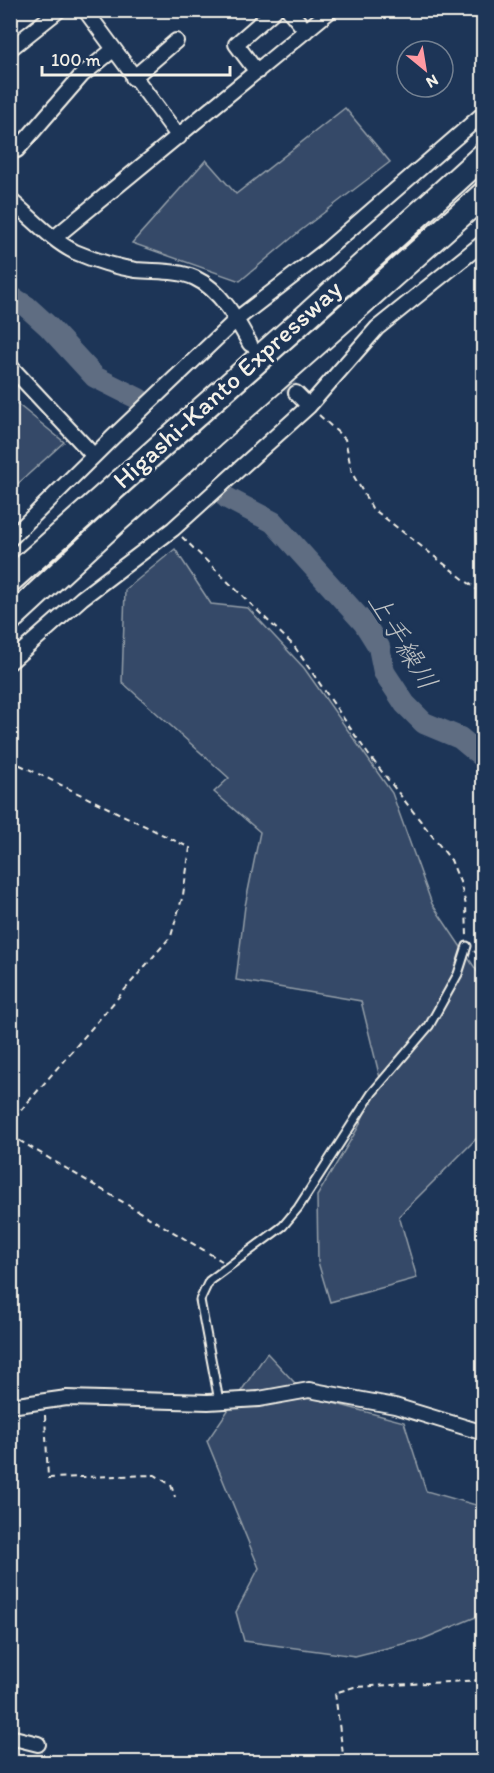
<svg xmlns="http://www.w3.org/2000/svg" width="494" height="1773" font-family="Itim,'Klee One',sans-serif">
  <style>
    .green { fill: #354a67; stroke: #949ea8; stroke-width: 1.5 }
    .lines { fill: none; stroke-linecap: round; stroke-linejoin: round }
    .river { stroke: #5e6d82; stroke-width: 22 }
    .minor-tunnel { stroke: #3d516d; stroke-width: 14; stroke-dasharray: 14 7; stroke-linecap: butt }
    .service-casing { stroke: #f4f1e8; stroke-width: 11 }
    .minor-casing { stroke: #f4f1e8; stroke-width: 18 }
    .motorway-casing { stroke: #f4f1e8; stroke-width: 28 }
    .path { stroke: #f4f1e8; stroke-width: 2; stroke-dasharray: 6 4.5; stroke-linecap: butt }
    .service { stroke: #1d3557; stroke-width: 7 }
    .minor { stroke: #1d3557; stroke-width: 14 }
    .motorway { stroke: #1d3557; stroke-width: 24 }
    .labels { text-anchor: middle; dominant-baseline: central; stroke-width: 6; stroke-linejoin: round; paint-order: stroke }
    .street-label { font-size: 26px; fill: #f4f1e8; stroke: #1d3557 }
    .water-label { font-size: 27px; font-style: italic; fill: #c0c3c4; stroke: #1d3557 }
  </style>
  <rect width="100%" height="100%" fill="#1d3557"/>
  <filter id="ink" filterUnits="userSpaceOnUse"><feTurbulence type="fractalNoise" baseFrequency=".0167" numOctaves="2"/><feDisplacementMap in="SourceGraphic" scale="12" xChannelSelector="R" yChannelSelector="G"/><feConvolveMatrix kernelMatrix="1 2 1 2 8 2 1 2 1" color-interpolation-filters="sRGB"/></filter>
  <g filter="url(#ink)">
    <!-- green -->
    <path class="green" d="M345 108 390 162 300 231 240 281 132 243 206 160 236 194Z
      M10 398 64 442 11 490H10Z
      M175 549 211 604 248 608 304 668 392 793 432 904 483 980V1132L399 1216 417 1278 330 1302 318 1262 317 1196 358 1128 380 1078 361 1001 236 980 245 906 260 832 214 792 229 778 122 682 125 590Z
      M267 1353 307 1396 404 1422 426 1491 483 1507V1614L423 1639 355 1656 244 1641 236 1612 259 1568 207 1441Z"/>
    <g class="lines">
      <!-- river -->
      <path class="river" d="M10 296 26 306 48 326 95 377 139 399
        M227 498 273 522 364 623 379 647 384 672 405 704 424 723 460 738 484 758"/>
      <!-- minor-tunnel -->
      <path class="minor-tunnel" d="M257 352 296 393"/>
      <!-- service casing -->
      <g class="service-casing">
        <path id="service" d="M219 1401 200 1300 209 1281 283 1226 298 1208 372 1093 429 1026 458 974 467 946"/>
      </g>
      <!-- minor casing -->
      <g class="minor-casing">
        <path id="minor" d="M85 10 179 137
          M289 10 306 31
          M10 49 59 10
          M257 72 236 44 275 10
          M133 78 176 41
          M10 150H17L82 75 113 50
          M10 200C31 217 51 240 75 252 94 260 116 267 136 270 155 272 178 270 195 278 221 290 237 320 250 344
          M54 238 331 10
          M10 366 94 456
          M296 393 309 406
          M10 539 112 438 237 319 324 252 484 113
          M10 662 82 598 173 529 309 406 377 328 484 242
          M10 1406 67 1398 208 1402 259 1399 309 1390 395 1406 484 1433
          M10 1737 38 1744"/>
      </g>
      <!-- motorway casing -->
      <g class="motorway-casing">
        <path id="motorway" d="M10 580 306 317 484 155
          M10 619 116 521 484 194"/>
      </g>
      <!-- path -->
      <path class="path" d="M319 415 345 439 352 473 372 508 484 595
        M182 537 294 646 368 754 451 860 460 882 466 905 467 937
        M10 760 190 848 183 895 171 936 10 1123
        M474 951 484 959
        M10 1135 222 1261
        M45 1415 48 1478 155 1475 171 1485 175 1497
        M344 1762 335 1693 354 1687 484 1680"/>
      <!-- service -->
      <use href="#service" class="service"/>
      <!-- minor -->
      <use href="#minor" class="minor"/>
      <!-- motorway -->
      <use href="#motorway" class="motorway"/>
    </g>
  </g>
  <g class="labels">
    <!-- street labels -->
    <g class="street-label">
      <text transform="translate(227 384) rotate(-42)">Higashi-Kanto Expressway</text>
    </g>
    <!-- water labels -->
    <g class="water-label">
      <text transform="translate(403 641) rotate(59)">上手繰川</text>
    </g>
  </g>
  <!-- margin -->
  <rect width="494" height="1773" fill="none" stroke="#1d3557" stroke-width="36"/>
  <rect x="18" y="18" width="458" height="1737" fill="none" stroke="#f4f1e8" stroke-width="2" filter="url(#ink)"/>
  <!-- north arrow -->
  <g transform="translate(425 69) rotate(150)"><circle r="28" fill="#1d3557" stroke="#738091" stroke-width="1.5"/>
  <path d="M0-4.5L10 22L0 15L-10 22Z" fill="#ff9aa2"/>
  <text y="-9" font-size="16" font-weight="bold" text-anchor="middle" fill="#f4f1e8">N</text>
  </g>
  <!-- scale -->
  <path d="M42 66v9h188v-9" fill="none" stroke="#f4f1e8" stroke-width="3"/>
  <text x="51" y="66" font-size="18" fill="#f4f1e8" stroke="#1d3557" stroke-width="4.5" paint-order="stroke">100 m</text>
</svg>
